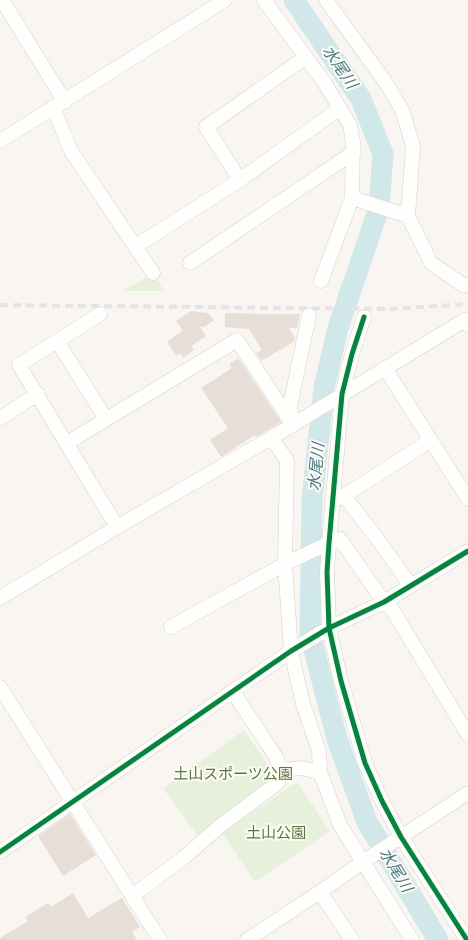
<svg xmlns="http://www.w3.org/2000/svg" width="468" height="940" font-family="Poppins,'Noto Sans JP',sans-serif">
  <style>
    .green { fill: #e7f0db }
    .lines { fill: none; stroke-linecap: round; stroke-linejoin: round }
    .river { stroke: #d0e8ea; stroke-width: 21 }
    .building { fill: #e6ded7 }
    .minor-casing { stroke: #d7d1cb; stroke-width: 15 }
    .minor { stroke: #fefefd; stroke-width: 14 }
    .rail { stroke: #e6e3e7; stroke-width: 4; stroke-dasharray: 8 5; stroke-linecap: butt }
    .cycleway-casing { stroke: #fffaf3; stroke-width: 8 }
    .cycleway { stroke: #00873e; stroke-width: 5 }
    .labels { text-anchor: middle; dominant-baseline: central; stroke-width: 4; stroke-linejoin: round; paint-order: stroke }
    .park-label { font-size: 15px; fill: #537a41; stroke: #fffaf3 }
    .water-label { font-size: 16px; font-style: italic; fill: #437c86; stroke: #fffaf3 }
  </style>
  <rect width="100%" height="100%" fill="#f9f5f0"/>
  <!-- green -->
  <path class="green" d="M153 273 164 291H123Z
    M244 730 274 773 272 781 197 835 163 788Z
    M297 782 330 831 255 882 222 833Z"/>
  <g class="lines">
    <!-- river -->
    <path class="river" d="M294 0 361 99 383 154 379 208 338 328 324 388 312 500 310 634 337 739 367 822 438 940"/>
  </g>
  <!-- building -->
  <path class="building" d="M191 311 208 313 214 320 204 327H200L206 336 191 346 194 350 183 358 180 353 177 356 167 342 183 330 176 321Z
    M225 313 267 314H300L297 328H289L295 338V341L261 361 256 353 262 350 249 329 225 327Z
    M238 358 281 422 256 437 255 435 221 457 210 440 228 428 201 388 232 368 229 364Z
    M70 814 96 855 63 876 38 836Z
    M73 893 88 918 122 898 140 927 132 932 137 940H0V938L28 921 25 917 48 903 51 907Z"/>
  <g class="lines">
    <!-- minor casing -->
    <g class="minor-casing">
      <path id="minor" d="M2 0 65 102
        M264 0 324 82 350 125 353 142 352 198 321 281
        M326 0 386 83 402 110 413 146 408 216 431 263 463 285H468
        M53 107 71 151 153 273
        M0 141 225 0
        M240 180 206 127 306 57
        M352 198 408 216
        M136 246 240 180 340 108
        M190 263 354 152
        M100 314 19 365 117 527
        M364 317 352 354 342 394 329 543 327 572 329 628 341 681 365 763 382 801 401 837 467 940
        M57 341 106 419
        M385 368 468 499
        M0 418 38 394
        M292 421 290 406 309 315
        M271 438 287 460 285 564 291 651 303 704 319 751 320 772 340 825 412 940
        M67 443 237 340 293 425
        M344 496 376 537 411 586
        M332 501 344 496 431 440
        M0 598 117 527 271 438 465 320 468 325
        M171 627 285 564 329 543 340 539 384 602 392 609 468 735
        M0 687 160 940
        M281 770 301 768 320 772
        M0 852 291 651 329 628 384 602 468 551
        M320 892 352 940
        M132 896 181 860 220 826 278 783 281 770 276 757 233 692
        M247 940 320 892 364 861 468 793"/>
    </g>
    <!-- minor -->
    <use href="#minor" class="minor"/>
    <!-- rail -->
    <path class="rail" d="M0 305 390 309 468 304"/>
    <!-- cycleway casing -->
    <g class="cycleway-casing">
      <path id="cycleway" d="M364 317 352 354 342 394 329 543 327 572 329 628 341 681 365 763 382 801 401 837 467 940
        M0 852 291 651 329 628 384 602 468 551"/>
    </g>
    <!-- cycleway -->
    <use href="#cycleway" class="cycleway"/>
  </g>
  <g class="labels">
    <!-- park labels -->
    <g class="park-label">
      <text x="233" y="773">土山スポーツ公園</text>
      <text x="276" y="832">土山公園</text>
    </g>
    <!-- water labels -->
    <g class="water-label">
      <text transform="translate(340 67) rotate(56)">水尾川</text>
      <text transform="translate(316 467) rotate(-84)">水尾川</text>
      <text transform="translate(396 870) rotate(59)">水尾川</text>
    </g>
  </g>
</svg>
